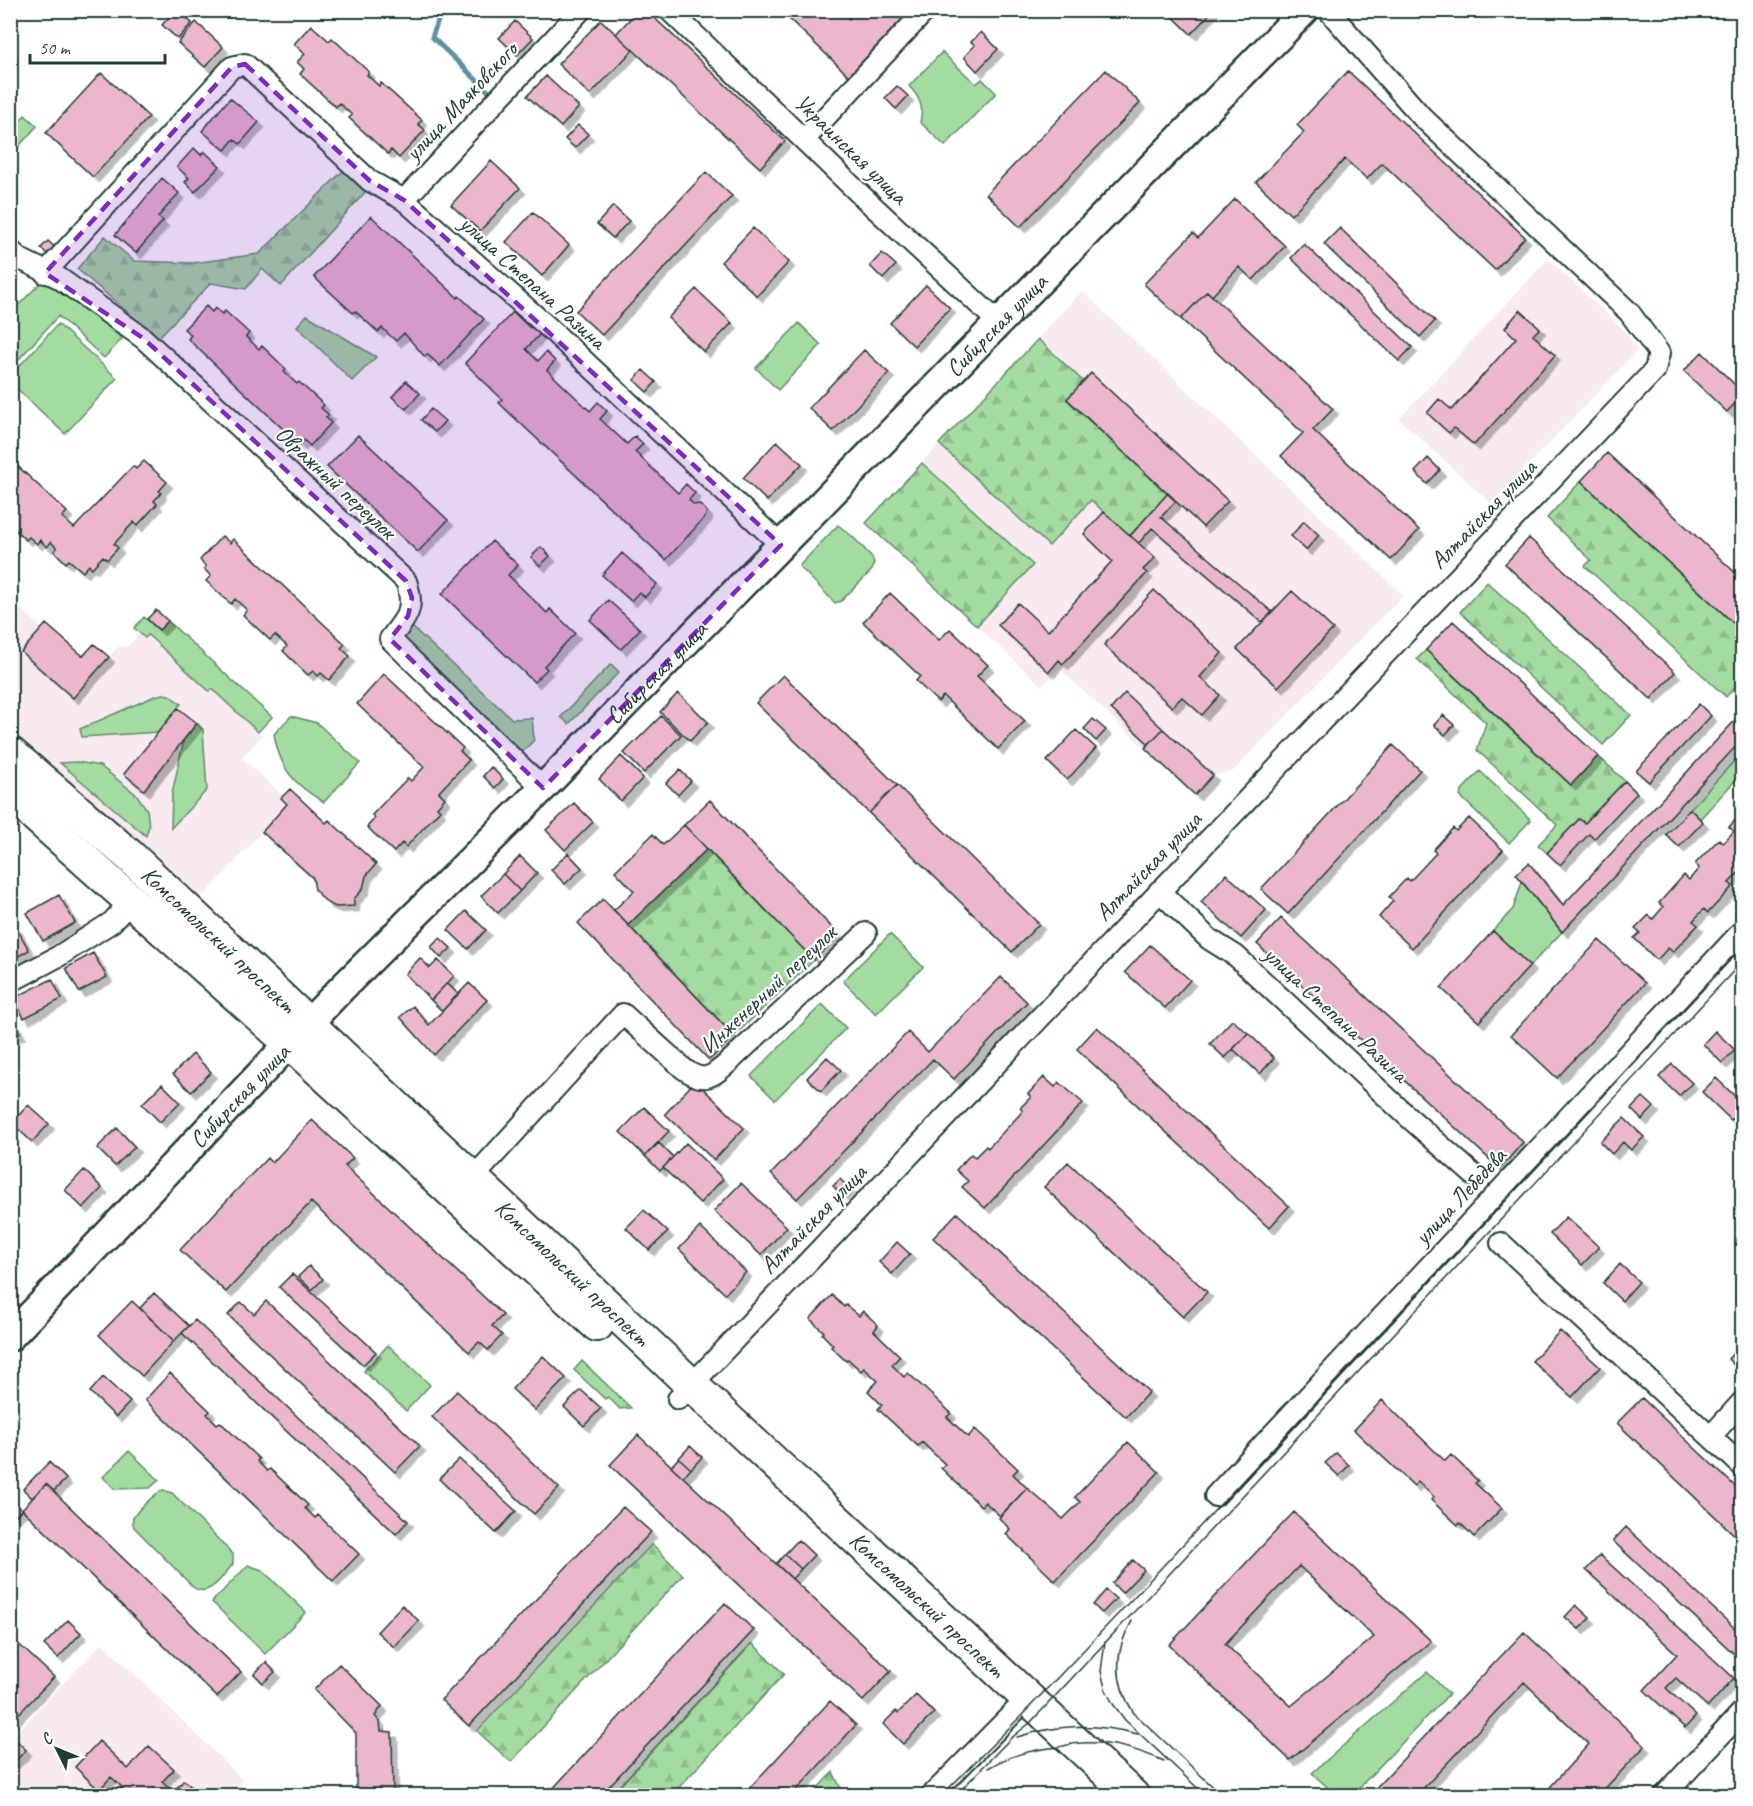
<svg xmlns="http://www.w3.org/2000/svg" width="1753" height="1806" font-family="Caveat,sans-serif">
	<style>
		.built { fill: #f9e9f0 }
		.green { fill: #a3dba0; stroke: #618c6a; stroke-width: 1.5 }
		.forest { fill: url(#forest-firs); stroke: #618c6a; stroke-width: 1.5 }
		.lines { fill: none; stroke-linecap: round; stroke-linejoin: round }
		.stream { stroke: #5d93a0; stroke-width: 5 }
		.building { fill: #ecb6ce; stroke: #1f3d34; stroke-width: 1.5; fill-rule: evenodd; filter: url(#shadow) }
		.street-casing { stroke: #1f3d34; stroke-width: 24 }
		.secondary-casing { stroke: #1f3d34; stroke-width: 32 }
		.primary-casing { stroke: #1f3d34; stroke-width: 36 }
		.street { stroke: #fff; stroke-width: 20 }
		.secondary { stroke: #fff; stroke-width: 27 }
		.primary { stroke: #fff; stroke-width: 32 }
		.tram { stroke: #1f3d34; stroke-width: 1.5 }
		.marked { fill: #7b2cbf; fill-opacity: 0.2; stroke: #7b2cbf; stroke-width: 4.5; stroke-dasharray: 12 8; stroke-linejoin: round }
		.labels { text-anchor: middle; dominant-baseline: central; stroke-width: 4.5; stroke-linejoin: round; paint-order: stroke }
		.street-label { font-size: 24px; fill: #1f3d34; stroke: #fff }
	</style>
	<defs>
		<pattern id="forest-firs" width="22" height="20" patternUnits="userSpaceOnUse" patternTransform="scale(1.5)"><rect width="22" height="20" fill="#a3dba0"/><path d="M5 1l3.5 6h-7zM16 11l3.5 6h-7z" fill="#8cbd8a"/></pattern>
		<filter id="shadow"><feDropShadow dx="5.5" dy="5.5" stdDeviation="0" flood-color="#0004"/></filter>
	</defs>
	<rect width="100%" height="100%" fill="#fff"/>
	<filter id="ink" filterUnits="userSpaceOnUse"><feTurbulence type="fractalNoise" baseFrequency=".0167" numOctaves="2"/><feDisplacementMap in="SourceGraphic" scale="12" xChannelSelector="R" yChannelSelector="G"/><feConvolveMatrix kernelMatrix="1 2 1 2 8 2 1 2 1" color-interpolation-filters="sRGB"/></filter>
	<g filter="url(#ink)">
		<!-- built -->
		<path class="built" d="M1548 259 1627 333 1637 351 1491 503 1399 419Z
			M1082 291 1403 595 1232 772 1213 775 1195 795 1059 668 1042 686 866 523Z
			M11 600 42 628 46 624 83 656 94 644 109 657 119 646H128L140 633 145 638 148 635 209 691 211 689 262 736 242 758 283 796 287 804 197 903 11 735Z
			M102 1643 241 1778 243 1795H11L10 1739Z"/>
		<!-- green -->
		<path class="green" d="M942 52 976 84 982 79 996 93 945 146 920 122C924 107 920 98 909 86Z
			M25 115 37 126 11 155V130Z
			M43 280 58 282 122 339 104 358 58 316 11 368 10 314Z
			M307 315 376 357 352 381 297 326Z
			M799 323 821 345 778 390 756 368Z
			M58 324 117 378 65 434 11 383V375Z
			M838 525 853 537 871 556 874 562 872 570 841 601 835 603 799 566Z
			M144 617 159 630 168 621 272 717 258 732 212 689 209 691 148 635 145 638 134 628Z
			M411 626 512 719 532 718 534 740 519 756 396 643Z
			M611 664 619 672 569 724 561 717Z
			M163 694 169 695 181 704 158 732 82 737 80 729 155 696Z
			M291 716 317 723 360 763 324 802C294 785 280 769 274 734Z
			M197 723 203 730 207 790 171 828 172 794 184 739Z
			M1736 759 1742 765V773L1700 819 1690 809Z
			M77 762 100 766 137 795 147 810 149 826 146 836 60 763Z
			M1480 771 1531 820 1509 843 1460 796 1463 789Z
			M1522 882 1562 932 1530 966 1493 931 1513 909Z
			M890 934 923 967 876 1014 843 981Z
			M822 1004 846 1028 775 1100 751 1076Z
			M388 1345 430 1385 406 1411 364 1371Z
			M582 1361 631 1408 620 1409 608 1397 605 1399 574 1370Z
			M129 1451 159 1480 150 1488 115 1489 103 1477Z
			M163 1490 172 1493 233 1554V1564C224 1575 209 1598 194 1588L134 1527C133 1524 132 1522 133 1518 137 1510 156 1493 163 1490Z
			M248 1565 262 1570 306 1612 265 1654 212 1602Z
			M1427 1672 1449 1694 1352 1795H1336L1312 1773Z"/>
		<!-- forest -->
		<path class="forest" d="M344 170 367 190 281 286 262 269 246 289 211 283 158 338 77 269 105 236 134 261 193 263 259 254Z
			M1038 339 1084 382 1067 400 1168 493 1130 536 1091 500 1049 546 939 444Z
			M922 463 1033 565 977 626 866 523Z
			M1581 481 1742 631V679L1726 697 1585 566 1591 560 1547 518Z
			M1487 582 1631 715 1603 745 1460 612Z
			M1426 650 1571 785 1598 756 1625 781 1585 823 1579 819 1547 853 1538 845 1557 825 1477 750 1486 723 1417 659Z
			M707 849 814 960 734 1036 628 925Z
			M652 1544 683 1575 511 1762 477 1731Z
			M752 1643 784 1674 672 1795H611Z
			M833 1772 844 1795H811Z"/>
		<g class="lines">
			<!-- stream -->
			<path class="stream" d="M442 10 432 37 489 92"/>
		</g>
		<!-- building -->
		<path class="building" d="M175 10H178L192 23 178 39 162 25Z
			M638 10H646L785 141 760 168 616 34Z
			M780 10H839L849 19 857 10H911L849 76Z
			M1166 10H1213L1191 34Z
			M601 20 633 50 590 95 558 64Z
			M515 21 533 38 517 55 499 38Z
			M196 22 223 47 205 67 178 43Z
			M311 25 329 41 332 38 369 72 367 75 379 86 381 83 422 120 418 124 425 130 399 158 391 150 388 154 349 118 352 115 339 103 336 107 300 74 304 69 297 62 305 54 294 44Z
			M981 32 998 49 977 71 964 57 975 45 971 42Z
			M1106 70 1140 103 1020 227 986 194Z
			M1348 71 1525 237 1495 270 1382 163 1367 179 1345 159 1291 215 1256 182 1304 132 1297 125Z
			M101 73 149 117 93 177 46 133Z
			M546 76 579 107 561 127 527 96Z
			M897 86 908 96 896 109 885 98Z
			M230 98 259 122 240 144 234 139 225 150 202 131Z
			M578 125 588 134 575 148 565 139Z
			M194 148 201 155 204 151 220 166 195 192 185 182 189 178 177 167Z
			M491 161 520 188 480 231 451 205Z
			M706 172 732 196 602 335 576 311Z
			M162 178 179 193 158 217 163 221 136 253 115 235Z
			M1235 199 1285 246 1253 280 1239 267 1212 296 1207 291 1181 319 1144 284 1193 233 1198 238Z
			M613 206 629 221 613 238 597 224Z
			M533 212 569 245 542 276 506 242Z
			M371 216 458 298 459 296 484 319 440 366 427 354 425 357 404 333 396 341 382 328 378 332 355 311 353 313 314 277Z
			M753 228 789 262 757 296 721 262Z
			M1340 228 1435 321 1420 337 1324 244Z
			M48 241 58 250 51 258 41 248Z
			M1304 244 1412 347 1399 361 1291 258Z
			M882 253 896 265 883 279 870 266Z
			M926 285 950 308 914 346 890 323Z
			M696 289 732 323 704 352 668 318Z
			M1207 291 1333 409 1313 430 1419 530 1391 560 1281 456 1303 433 1181 319Z
			M206 306 212 312 215 308 222 314 225 311 249 333 246 337 259 349 262 346 286 369 284 372 297 384 299 382 324 405 321 408 329 415 326 417 331 423 310 446 304 440 300 445 188 339 191 335 184 329Z
			M1520 310 1540 328 1533 335 1555 355 1474 445 1454 428 1449 433 1427 413 1439 399 1452 410 1516 338 1505 328Z
			M513 312 530 328 534 323 543 331 526 349 538 361 546 352 555 361 547 370 590 411 598 402 607 411 600 419 627 444 635 436 643 444 635 452 678 493 686 484 695 493 689 500 694 505 698 504 703 507 707 512 706 516 666 560 499 403 502 399 465 363Z
			M864 350 889 373 833 431 809 408Z
			M1702 352 1742 392V396L1727 412 1684 371Z
			M643 370 656 382 647 392 634 380Z
			M1091 373 1228 501 1203 527 1067 399Z
			M406 381 420 393 406 409 392 397Z
			M431 409 445 421 435 432 421 420Z
			M358 435 448 520 418 552 327 467Z
			M777 441 802 464 767 501 743 478Z
			M1607 453 1742 579V631L1581 481Z
			M1428 458 1440 470 1427 484 1415 472Z
			M10 459 67 512 62 517 74 528 133 466 136 469 144 461 167 482 159 491 161 493 154 501 157 504 137 526 134 522 114 544 118 548 107 560 103 556 92 568 89 565 83 572 69 560 66 563 54 551 57 548 51 542 47 547 40 540 37 544 29 537 26 540 10 525Z
			M1168 493 1176 501 1161 517 1272 612 1262 622 1152 528 1139 543 1130 536Z
			M1104 512 1155 558 1143 570 1147 573 1063 664 1059 660 1049 672 998 625 1018 603 1048 631 1112 561 1084 534Z
			M1304 521 1319 535 1306 550 1291 536Z
			M222 536 230 543 233 539 345 644 341 648 350 656 329 680 321 673 318 676 313 671 308 675 283 651 287 646 275 635 270 640 243 615 247 610 235 599 231 604 206 581 211 576 204 569 206 567 200 560Z
			M1529 538 1675 672 1651 699 1505 564Z
			M492 541 518 565 508 575 547 613 550 609 575 633 544 666 547 669 534 682 442 594Z
			M541 547 550 556 540 566 531 557Z
			M622 553 657 584 645 597 639 592 631 601 602 575Z
			M1154 590 1222 653 1200 677 1220 695 1202 715 1182 697 1172 707 1104 645Z
			M1292 591 1333 629 1278 687 1237 649Z
			M890 593 939 640 950 629 988 665 977 676 1025 721 998 749 943 696 938 702 916 681 920 676 863 622Z
			M608 600 640 629 621 649 590 620Z
			M156 610 168 621 159 630 147 619Z
			M1453 621 1598 756 1571 785 1426 650Z
			M46 624 83 656 94 644 109 657 73 698 21 652Z
			M384 674 463 748 460 751 469 760 439 792 445 798 437 807 440 810 406 847 402 843 394 852 367 827 375 818 372 815 387 799 408 778 411 781 424 767 357 704Z
			M783 675 897 785 869 813 756 703Z
			M678 693 708 722 690 741 660 712Z
			M1125 693 1163 729 1149 744 1111 709Z
			M1699 704 1711 716 1649 782 1636 771Z
			M178 708 197 723 144 790 124 774Z
			M1742 713V740L1562 932 1516 874 1529 863 1563 905Z
			M1443 715 1454 725 1445 735 1434 725Z
			M661 716 681 735 644 773 624 753Z
			M1093 719 1106 730 1096 741 1084 729Z
			M1163 729 1213 775 1195 795 1145 748Z
			M1076 730 1096 748 1067 780 1047 761Z
			M1393 745 1420 770 1288 914 1261 889Z
			M621 756 643 778 621 801 599 779Z
			M491 767 503 779 495 788 483 776Z
			M680 770 691 781 678 795 666 783Z
			M1625 781 1637 793 1594 839 1589 834 1560 865 1547 853 1579 819 1585 823Z
			M897 785 1039 924 1012 952 869 813Z
			M290 789 326 823 329 820 376 864 366 876 363 889 354 899V906L336 907 327 903 315 890 313 878 262 832 287 804 281 798Z
			M710 800 839 935 814 960 684 825Z
			M574 803 593 822 565 850 546 830Z
			M1690 809 1703 822 1679 847 1666 835Z
			M1742 813V873L1740 871 1729 883 1733 886 1708 913 1704 909 1693 921 1698 925 1673 952 1668 948 1657 960 1634 938 1640 933 1635 929 1649 915 1653 919 1663 907 1659 903 1684 875 1689 880 1699 868 1695 864 1719 839 1723 843 1734 831 1729 827Z
			M1469 818 1503 850 1412 948 1379 917 1393 901 1389 897 1407 878 1410 881 1436 853 1433 850 1453 828 1456 831Z
			M684 825 707 849 628 925 614 910 634 891 615 871 653 834 663 845Z
			M568 853 582 868 565 884 551 870Z
			M520 856 537 873 520 891 503 874Z
			M503 874 520 891 498 913 481 896Z
			M1226 874 1266 910 1241 938 1201 902Z
			M59 895 75 923 43 941 27 913Z
			M603 899 734 1036 709 1060 578 923Z
			M466 911 486 930 468 949 448 930Z
			M1281 918 1523 1142 1500 1169 1257 944Z
			M16 927 29 950 10 961V930Z
			M1493 931 1530 966 1479 1022 1441 988Z
			M440 938 451 948 441 958 431 947Z
			M1599 940 1645 983 1557 1078 1511 1035Z
			M1150 945 1190 980 1165 1008 1125 972Z
			M93 953 107 977 79 992 66 968Z
			M420 958 430 968 438 960 454 976 431 1000 405 974Z
			M1001 977 1027 1002 954 1079 933 1059 797 1199 771 1174 908 1032 928 1052Z
			M52 979 62 999 24 1018 14 998Z
			M447 983 458 994 442 1011 431 1000Z
			M469 983 487 1000 434 1055 400 1017 413 1006 429 1025Z
			M10 1015 20 1033 10 1038Z
			M1232 1020 1248 1033 1225 1058 1210 1044Z
			M1097 1027 1289 1206 1269 1228 1077 1049Z
			M1715 1031 1735 1050 1722 1063 1703 1044Z
			M1248 1033 1274 1058 1260 1074 1233 1049Z
			M193 1054 211 1072 191 1092 173 1074Z
			M827 1057 841 1070 821 1091 807 1078Z
			M1672 1064 1692 1083 1679 1096 1659 1077Z
			M1044 1077 1055 1087 1059 1082 1083 1103 985 1208 962 1187 968 1181 956 1170 971 1154 975 1157 986 1146 988 1148 1023 1111 1020 1108 1031 1097 1028 1094Z
			M1716 1078 1742 1103V1108L1731 1120 1702 1092Z
			M695 1081 744 1128 714 1160 665 1114Z
			M162 1084 180 1102 160 1122 142 1104Z
			M1643 1097 1654 1107 1642 1120 1631 1109Z
			M28 1105 49 1124 32 1142 12 1123Z
			M644 1107 669 1131 645 1156 620 1132Z
			M1624 1118 1644 1137 1631 1150 1623 1142 1612 1154 1600 1142Z
			M312 1120 353 1158 345 1166 503 1315 492 1326 502 1335 488 1350 479 1342 469 1352 311 1202 226 1292 180 1250 267 1158 272 1163Z
			M117 1128 135 1147 115 1166 97 1148Z
			M659 1143 673 1157 660 1171 645 1156Z
			M686 1143 723 1179 700 1203 663 1168Z
			M1068 1162 1207 1292 1183 1317 1044 1187Z
			M84 1170 102 1188 83 1208 65 1190Z
			M840 1179 849 1188 842 1195 833 1186Z
			M741 1183 787 1227 761 1255 714 1211Z
			M644 1210 668 1232 649 1250 626 1228Z
			M957 1213 1149 1392 1126 1417 933 1238Z
			M1566 1217 1599 1247 1582 1265 1550 1234Z
			M700 1227 746 1272 725 1294 679 1249Z
			M897 1242 910 1254 892 1274 879 1262Z
			M1620 1264 1639 1282 1622 1301 1603 1283Z
			M309 1266 323 1279 312 1290 298 1277Z
			M292 1274 376 1352 363 1365 279 1287Z
			M154 1293 189 1326 174 1341 140 1308Z
			M832 1295 844 1307 846 1305 859 1316 863 1311 878 1325 874 1331 900 1356 892 1365 904 1377 908 1373 951 1413 947 1417 968 1437 975 1429 1018 1469 1013 1474 1027 1488 1000 1516 985 1502 981 1506 941 1468 945 1464 933 1453 922 1442 918 1446 878 1409 882 1405 868 1391 878 1381 864 1368 861 1371 848 1359 846 1361 831 1347 833 1345 822 1334 824 1332 810 1319Z
			M132 1301 174 1341 142 1376 99 1335Z
			M266 1301 420 1446 395 1472 228 1315 241 1302 254 1314Z
			M195 1320 408 1521 396 1534 182 1333Z
			M1560 1331 1600 1367 1572 1397 1532 1361Z
			M1742 1344V1373L1728 1359Z
			M543 1356 566 1378 535 1410 512 1389Z
			M170 1373 210 1411 207 1414 217 1424 220 1422 259 1459 257 1461 267 1471 270 1469 308 1505 305 1508 315 1518 318 1515 359 1554 333 1581 145 1400Z
			M103 1377 130 1402 116 1417 90 1392Z
			M581 1390 601 1408 584 1426 564 1407Z
			M457 1391 559 1488 534 1514 432 1417Z
			M1642 1398 1742 1493V1542L1617 1423Z
			M1382 1400 1445 1461 1451 1455 1478 1481 1475 1483 1502 1508 1474 1537 1460 1523 1458 1525 1431 1500 1434 1497 1418 1482 1414 1486 1354 1430Z
			M638 1435 891 1671 863 1701 610 1465Z
			M1128 1442 1159 1472 1055 1581 1006 1534 1010 1529 999 1518 1027 1488 1063 1519 1080 1502 1075 1497Z
			M690 1446 702 1457 691 1469 679 1458Z
			M1336 1453 1349 1465 1339 1476 1325 1463Z
			M679 1458 691 1469 683 1477 671 1466Z
			M459 1459 516 1511 496 1533 439 1479Z
			M49 1462 66 1479 54 1491 46 1484 32 1498 23 1489Z
			M46 1484 241 1672 217 1697 22 1509 10 1521V1498L22 1509Z
			M623 1507 651 1532 469 1726 441 1700Z
			M1294 1512 1431 1641 1290 1760 1169 1645ZM1299 1566 1374 1637 1291 1706 1225 1644Z
			M1626 1527 1742 1635V1661L1613 1541Z
			M798 1540 814 1555 801 1569 785 1554Z
			M785 1554 801 1569 792 1579 776 1564Z
			M1600 1555 1734 1678 1708 1707 1676 1678 1666 1688 1696 1716 1685 1728 1644 1690 1677 1654 1586 1570Z
			M1133 1560 1144 1570 1122 1593 1112 1583Z
			M1106 1590 1116 1599 1102 1613 1093 1605Z
			M725 1603 754 1630 600 1796H546Z
			M402 1605 419 1621 394 1647 377 1632Z
			M1576 1605 1590 1618 1579 1629 1565 1617Z
			M68 1620 81 1633 58 1658 44 1645Z
			M1524 1632 1645 1746 1598 1796H1542L1589 1744 1524 1682 1416 1796H1368Z
			M10 1636 54 1677 10 1723Z
			M266 1662 275 1672 263 1683 254 1674Z
			M339 1664 382 1706 375 1716 380 1722 381 1731 392 1732 393 1794 356 1796V1733L314 1690Z
			M916 1695 934 1713 903 1744 883 1724 896 1711 898 1713Z
			M830 1701 856 1725 791 1796H742Z
			M15 1739 26 1750 10 1766V1744Z
			M99 1741 128 1769 149 1746 174 1769 162 1782 173 1792 184 1780 201 1796H115L122 1787 111 1777 99 1790 75 1767Z"/>
		<g class="lines">
			<!-- street casing -->
			<g class="street-casing">
				<path id="street" d="M669 10 862 196 999 323
					M804 140 926 10
					M404 200 581 10
					M10 250 20 259 59 278 143 338 406 581C416 610 406 617 390 639L543 788
					M45 273 232 67 245 64 370 181 404 200 548 327 781 545
					M1159 891 1209 939 1236 956 1405 1114 1476 1177
					M10 982 59 956 112 922 131 901
					M473 1178 623 1014 684 1069C704 1084 712 1077 729 1062L866 933
					M1501 1243 1742 1466
					M678 1399 1655 370 1659 353 1629 312 1422 117 1328 10
					M1711 1436 1742 1402
					M1215 1496 1742 931
					M931 1796 1016 1710
					M1664 1796 1742 1712"/>
			</g>
			<!-- secondary casing -->
			<g class="secondary-casing">
				<g id="secondary">
					<path id="s1" d="M10 1337 341 989 543 788 1305 10"/>
				</g>
			</g>
			<!-- primary casing -->
			<g class="primary-casing">
				<g id="primary">
					<path id="s2" d="M10 753 131 857 733 1424 1133 1796"/>
					<path d="M10 793 291 1044 597 1325"/>
				</g>
			</g>
			<!-- street -->
			<use href="#street" class="street"/>
			<!-- secondary -->
			<use href="#secondary" class="secondary"/>
			<!-- primary -->
			<use href="#primary" class="primary"/>
			<!-- tram -->
			<path class="tram" d="M1132 1621C1113 1653 1114 1683 1134 1713L1223 1796
				M1105 1642 1101 1671 1105 1688 1113 1704 1125 1720 1206 1796
				M1017 1737C1060 1724 1095 1723 1138 1734
				M988 1768C1012 1754 1032 1750 1059 1747 1067 1745 1074 1743 1082 1743 1110 1741 1139 1750 1164 1761
				M941 1796 1022 1715 1119 1613 1742 946
				M955 1796 1010 1739 1030 1723 1742 962"/>
		</g>
	</g>
	<!-- marked area -->
	<path class="marked" d="M245 64 370 181 404 200 781 545 543 788 390 639 408 616 412 598 406 581 143 338 45 273 232 67Z"/>
	<g class="labels">
		<!-- street labels -->
		<g class="street-label">
			<text transform="translate(461 101) rotate(-47)">улица Маяковского</text>
			<text transform="translate(851 149) rotate(44)">Украинская улица</text>
			<text transform="translate(533 282) rotate(42)">улица Степана Разина</text>
			<text stroke="none"><textPath href="#s1" startOffset="1413">Сибирская улица</textPath></text>
			<text transform="translate(336 482) rotate(43)">Овражный переулок</text>
			<text transform="translate(1483 514) rotate(-46)">Алтайская улица</text>
			<text stroke="none"><textPath href="#s1" startOffset="927">Сибирская улица</textPath></text>
			<text transform="translate(1148 866) rotate(-46)">Алтайская улица</text>
			<text stroke="none"><textPath href="#s2" startOffset="280">Комсомольский проспект</textPath></text>
			<text transform="translate(768 989) rotate(-43)">Инженерный переулок</text>
			<text transform="translate(1336 1014) rotate(43)">улица Степана Разина</text>
			<text stroke="none"><textPath href="#s1" startOffset="333">Сибирская улица</textPath></text>
			<text transform="translate(1460 1196) rotate(-47)">улица Лебедева</text>
			<text transform="translate(813 1219) rotate(-46)">Алтайская улица</text>
			<text stroke="none"><textPath href="#s2" startOffset="766">Комсомольский проспект</textPath></text>
			<text stroke="none"><textPath href="#s2" startOffset="1252">Комсомольский проспект</textPath></text>
		</g>
	</g>
	<!-- margin -->
	<rect width="1753" height="1806" fill="none" stroke="#fff" stroke-width="36"/>
	<rect x="18" y="18" width="1717" height="1770" fill="none" stroke="#1f3d34" stroke-width="2" filter="url(#ink)"/>
	<!-- north arrow -->
	<g transform="translate(57 1749) rotate(313)" stroke="#ffffff" stroke-width="4.5" paint-order="stroke">
	<path d="M0-4.5L10 22L0 15L-10 22Z" fill="#1f3d34"/>
	<text y="-9" font-size="16" font-weight="bold" text-anchor="middle" fill="#1f3d34">С</text>
	</g>
	<!-- scale -->
	<path d="M30 54v9h135v-9" fill="none" stroke="#1f3d34" stroke-width="3"/>
	<text x="39" y="54" font-size="18" fill="#1f3d34" stroke="#ffffff" stroke-width="4.5" paint-order="stroke">50 m</text>
</svg>
